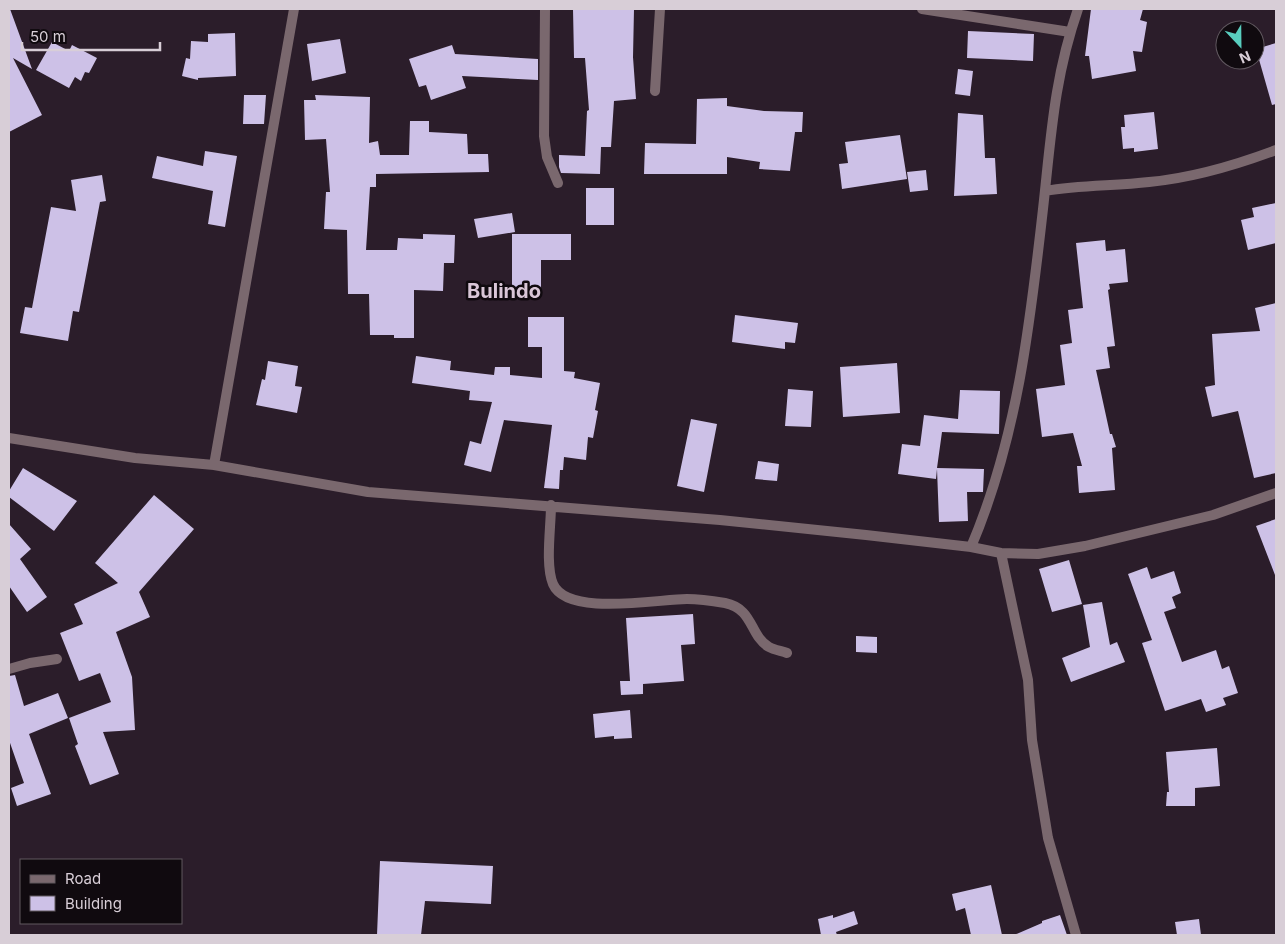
<svg xmlns="http://www.w3.org/2000/svg" width="1285" height="944" font-family="Inter,sans-serif">
	<style>
		.building { fill: #cdc1e7 }
		.lines { fill: none; stroke-linecap: round; stroke-linejoin: round }
		.service { stroke: #7a686e; stroke-width: 10 }
		.minor { stroke: #7a686e; stroke-width: 10 }
		.labels { text-anchor: middle; dominant-baseline: central; stroke-width: 5; stroke-linejoin: round; paint-order: stroke }
		.quarter-label { font-size: 20px; font-weight: bold; fill: #d9c6d7; stroke: #100a0f }
	</style>
	<rect width="100%" height="100%" fill="#2b1d2a"/>
	<!-- building -->
	<path class="building" d="M10 9 32 69 13 58 42 115 9 132Z
		M573 9H634L633 57 636 99 614 101 611 147H601L600 174 561 173 559 167V155L585 156 587 111 589 110 585 58H574Z
		M1091 9H1143L1140 20 1147 22 1142 52 1133 51 1136 71 1092 79 1089 56H1085Z
		M968 31 1034 34 1033 61 967 58Z
		M235 33 236 76 198 78V80L182 76 186 58 190 59 191 41 208 42V34Z
		M340 39 346 73 312 81 307 44Z
		M52 42 69 51 72 45 97 58 89 73 85 72 81 81 75 77 69 88 36 70Z
		M1276 43V104L1272 105 1256 49Z
		M452 45 455 54 538 59V80L462 76 466 88 431 100 426 85 419 87 409 59Z
		M958 69 973 71 970 96 955 94Z
		M244 95H266L264 124H243Z
		M315 95 370 97 369 143 378 141 380 155H409L410 121H429V132L467 134 468 154H488L489 172 376 174V187H370L366 250H397L398 238 423 239V234L455 235 454 263H444L443 291 414 290V338H394V335H370L369 294H348L347 230 324 229 326 192H330L326 139 305 140 304 100H316Z
		M727 98V106L764 111 803 112 802 132H795L790 171 759 169 760 162 727 157V174H644L645 143 696 144 697 99Z
		M1154 112 1158 149 1134 152V148L1123 149 1121 127H1125L1124 115Z
		M958 113 983 115 985 158H995L997 194 954 196Z
		M900 135 907 179 842 189 839 164 848 163 845 142Z
		M205 151 237 156 225 227 208 224 213 191 152 178 157 156 203 166Z
		M926 170 928 190 910 192 907 172Z
		M102 175 106 201 100 202 79 312 73 311 68 341 20 333 25 307 32 308 51 207 76 211 71 180Z
		M586 188H614V225H586Z
		M1276 203V243L1248 250 1241 220 1254 217 1252 208Z
		M512 213 515 232 478 238 474 219Z
		M512 234H571V260H541V293H512Z
		M1105 240 1106 251 1125 249 1128 282 1109 284 1110 289 1108 290 1115 346 1107 347 1110 368 1096 370 1110 434H1112L1116 447 1112 448 1115 490 1079 493 1077 466H1082L1073 433 1042 437 1036 389 1065 385 1060 345 1072 343 1068 310 1083 308 1076 243Z
		M1276 303V473L1254 478 1238 411 1212 417 1205 387 1215 385 1212 334 1260 331 1255 308Z
		M735 315 798 323 795 343 785 342V349L732 342Z
		M528 317H564V371L575 372 574 378 600 383 595 410 598 411 593 438 588 437 586 460 564 457 563 470H560L559 489 544 488 552 425 504 420 491 472 464 465 470 441 481 444 492 402 469 400 470 391 412 383 416 356 451 361 450 370 494 375 495 367H510V375L542 378V347H528Z
		M268 361 298 366 295 386 302 387 297 413 256 405 262 379 265 380Z
		M897 363 900 413 843 417 840 367Z
		M788 389 813 391 811 427 785 426Z
		M960 390 1000 391 999 434 942 432 937 468 984 469 983 492H967L968 521 939 522 937 469 936 479 898 474 902 444 920 446 924 415 958 419Z
		M691 419 717 424 704 492 677 486Z
		M758 461 779 464 777 481 755 479Z
		M23 468 77 501 54 531 9 497V491Z
		M154 495 194 529 139 592 150 617 116 632 132 677 135 730 103 732 119 774 90 785 75 746 78 744 69 718 111 702 100 673 79 681 60 633 83 624 74 604 118 583 95 563Z
		M1276 519V575H1275L1256 526Z
		M9 524 31 549 20 559 47 597 27 612 9 586Z
		M1069 560 1082 604 1052 612 1039 569Z
		M1147 567 1151 579 1174 571 1181 593 1172 597 1176 608 1164 612 1182 662 1216 650 1222 669 1229 666 1238 693 1223 698 1226 705 1206 712 1201 699 1165 711 1142 643 1152 640 1128 574Z
		M1102 602 1110 645 1117 642 1125 662 1071 682 1062 658 1090 647 1083 605Z
		M693 614 695 644 681 645 684 681 643 684V694L621 695 620 681H630L626 618Z
		M856 636 877 637V653L856 652Z
		M15 675 24 706 58 693 68 718 29 734 51 794 17 806 11 788 24 783 9 740V676Z
		M630 710 632 738 614 739V736L595 738 593 714Z
		M1217 748 1220 786 1195 788V806H1166L1167 792H1169L1166 752Z
		M380 861 493 866 491 904 425 901 421 935H377Z
		M991 885 1002 935H971L965 908 956 911 952 894Z
		M854 911 858 924 836 932 837 935H821L818 919 833 915V918Z
		M1060 915 1067 935H1014L1042 923V921Z
		M1199 919 1201 935H1177L1175 922Z"/>
	<g class="lines">
		<!-- service -->
		<path class="service" d="M655 91 660 9"/>
		<!-- minor -->
		<path class="minor" d="M545 9 544 136 547 157 558 183
			M922 9 1070 32
			M1045 191C1080 185 1114 186 1149 182 1192 178 1236 165 1276 150
			M9 438 135 458 214 465 368 492 720 520 866 535 971 547 1001 553 1038 554 1085 546 1213 515 1276 493
			M214 465 294 9
			M551 505C551 527 545 565 553 584 567 617 658 599 687 599 699 599 713 601 725 603 754 609 749 635 769 647 774 650 782 651 787 653
			M971 547C1017 439 1030 325 1043 209 1051 137 1054 78 1078 9
			M1001 553 1028 680 1032 740 1048 838 1076 935
			M9 669 30 663 57 659"/>
	</g>
	<g class="labels">
		<!-- quarter labels -->
		<g class="quarter-label">
			<text x="504" y="291">Bulindo</text>
		</g>
	</g>
	<!-- border -->
	<rect width="1285" height="944" fill="none" stroke="#d8ced7" stroke-width="20"/>
	<!-- legend -->
	<rect x="20" y="859" width="162" height="65" fill="#100a0f" stroke="#60585f"/>
	<rect x="30" y="875" width="25" height="8" fill="#7a686e" stroke="#60585f"/>
	<text x="65" y="884" font-size="15" fill="#d8ced7">Road</text>
	<rect x="30" y="896" width="25" height="15" fill="#cdc1e7" stroke="#60585f"/>
	<text x="65" y="909" font-size="15" fill="#d8ced7">Building</text>
	<!-- north arrow -->
	<g transform="translate(1240 45) rotate(158)"><circle r="24" fill="#100a0f" stroke="#60585f"/>
	<path d="M0-4L9 19L0 12L-9 19Z" fill="#59cebf"/>
	<text y="-8" font-size="14" font-weight="bold" text-anchor="middle" fill="#d8ced7">N</text>
	</g>
	<!-- scale -->
	<path d="M22 42v8h138v-8" fill="none" stroke="#d8ced7" stroke-width="2.5"/>
	<text x="30" y="42" font-size="15" fill="#d8ced7" stroke="#100a0f" stroke-width="4" paint-order="stroke">50 m</text>
</svg>
